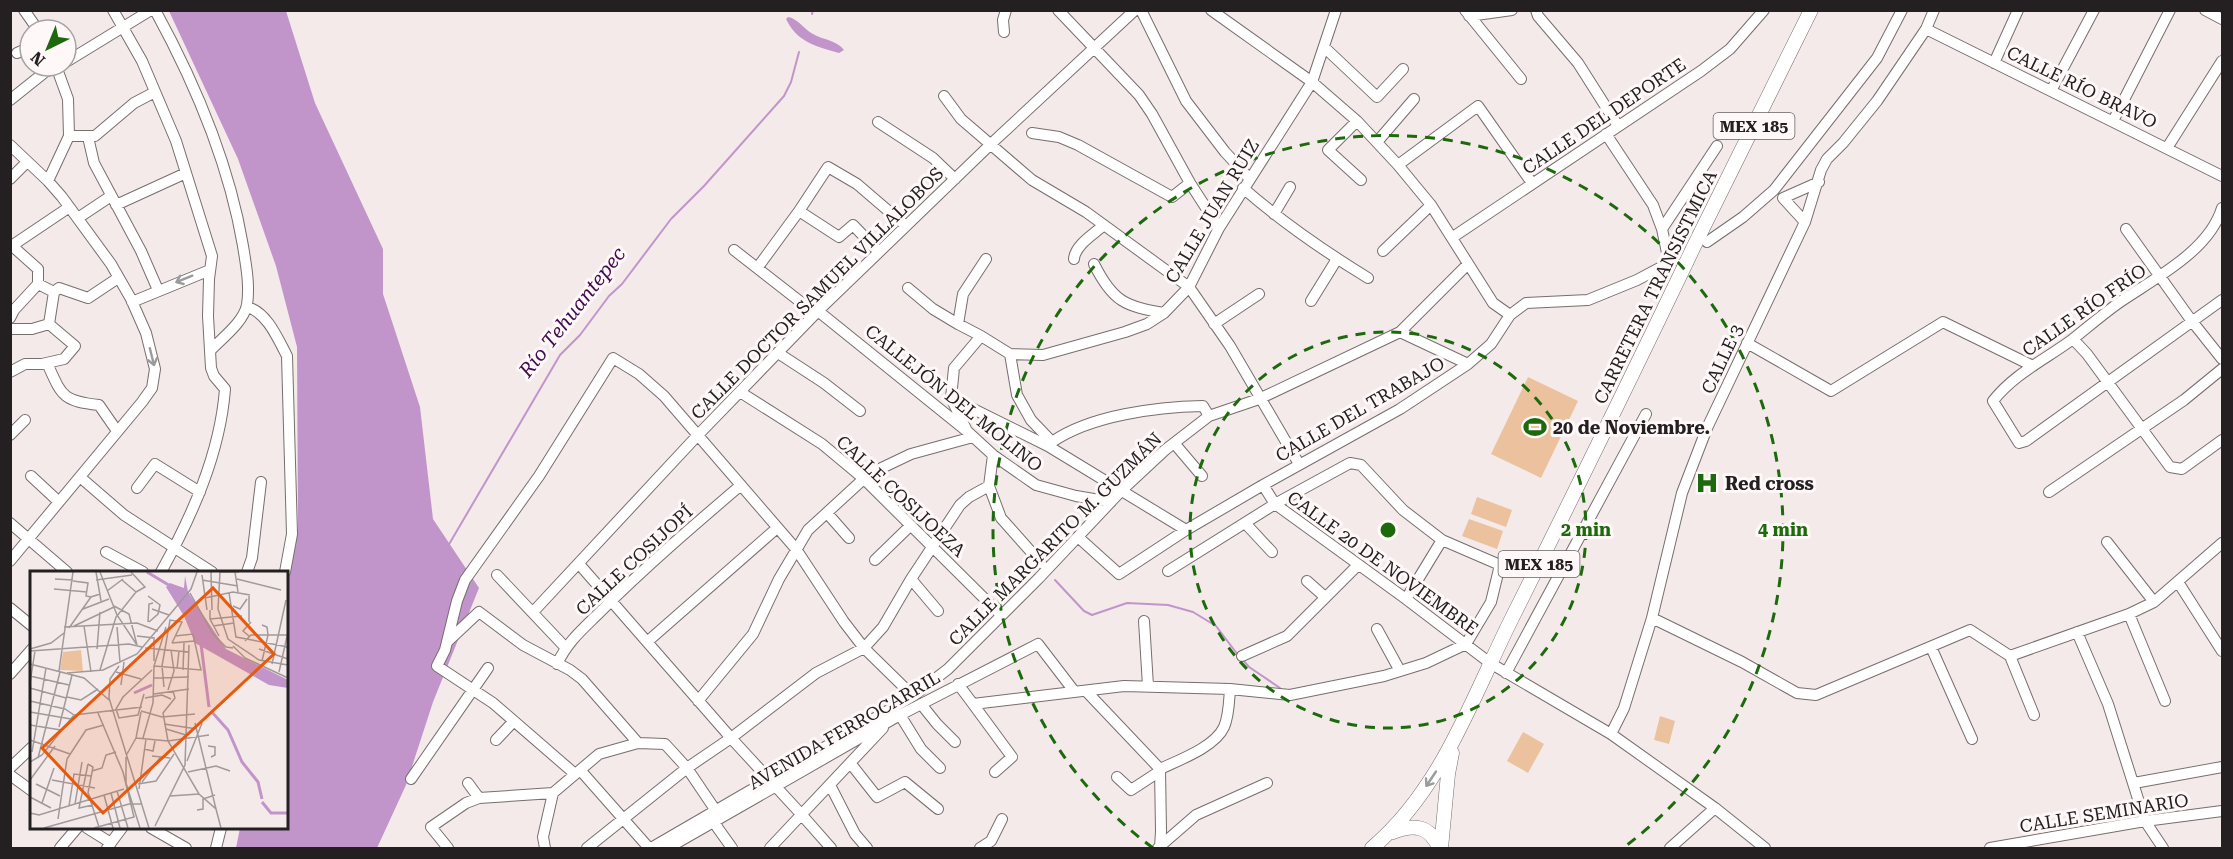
<svg xmlns="http://www.w3.org/2000/svg" width="2233" height="859" font-family="'Roboto Serif',serif">
	<style>
		.pitch { fill: #ebc29d }
		.water { fill: #c295ca }
		.lines { fill: none; stroke-linecap: round; stroke-linejoin: round }
		.stream { stroke: #c295ca; stroke-width: 2 }
		.minor-casing { stroke: #776e6e; stroke-width: 12 }
		.major-casing { stroke: #776e6e; stroke-width: 15 }
		.minor { stroke: #fff; stroke-width: 10 }
		.major { stroke: #fff; stroke-width: 14 }
		.major-bridge-casing { stroke: #776e6e; stroke-width: 15; stroke-linecap: butt }
		.major-bridge { stroke: #fff; stroke-width: 14 }
		.oneway { stroke: #9c9b9b }
		.ring { fill: none; stroke: #1c6a0c; stroke-width: 3; stroke-dasharray: 10 8 }
		.labels { text-anchor: middle; dominant-baseline: central; stroke-width: 6; stroke-linejoin: round; paint-order: stroke }
		.shield { fill: #fef8f9; stroke: #656162; stroke-width: 1.5 }
		.shield-label { font-size: 16px; font-weight: bold; fill: #242021 }
		.street-label { font-size: 18px; fill: #242021; stroke: #fef8f9 }
		.poi-label { font-size: 18px; font-weight: bold; fill: #242021; stroke: #fef8f9; text-anchor: start }
		.water-label { font-size: 20px; font-style: italic; fill: #420a4c; stroke: #fef8f9 }
		.inset-river { fill: none; stroke: #c295ca; stroke-width: 3 }
		.inset-road { fill: none; stroke: #a1999a; stroke-width: 1.5 }
		.view { fill: #e8590c; fill-opacity: 0.15; stroke: #e8590c; stroke-width: 3 }
		.inset-edge { fill: none; stroke: #242021; stroke-width: 3 }
		.centre { fill: #1c6a0c; stroke: #fef8f9; stroke-width: 3 }
		.ring-label { font-size: 18px; text-anchor: middle; font-weight: bold; fill: #1c6a0c; stroke: #fef8f9; stroke-width: 6; stroke-linejoin: round; paint-order: stroke }
	</style>
	<rect width="100%" height="100%" fill="#f4eaea"/>
	<!-- pitch -->
	<path class="pitch" d="M1528 377 1578 401 1541 478 1491 454Z
		M1477 497 1512 510 1506 527 1471 514Z
		M1469 519 1503 531 1497 549 1462 536Z
		M1660 716 1675 721 1669 744 1654 740Z
		M1523 732 1544 744 1528 773 1507 761Z"/>
	<!-- water -->
	<path class="water" d="M169 11H286L315 103 383 249V294L420 407 433 519 479 588 433 702 406 785 377 848H236L240 828H286V572L298 528 297 347 276 266 238 159Z
		M788 17C797 18 804 29 813 34 823 40 837 40 844 50L839 53C815 46 797 42 786 19Z"/>
	<g class="lines">
		<!-- stream -->
		<path class="stream" d="M812 14 813 10
			M448 546 560 355 580 335 609 296 622 284 671 219 704 186 784 96 791 82 799 52
			M1055 580 1084 611 1092 615 1127 603 1168 605 1193 612 1216 626 1238 655
			M1242 659 1249 667 1280 688"/>
		<!-- minor casing -->
		<g class="minor-casing">
			<path id="minor" d="M24 10 38 30
				M113 10 142 61 176 141 212 256 209 279 208 316 211 368 214 376 225 389C220 454 192 516 161 572
				M155 10C195 83 229 163 243 246 246 265 250 285 247 305 243 323 222 338 210 351
				M1058 10 1139 95 1152 114 1190 183 1219 228
				M1141 10 1186 101 1225 152 1249 178
				M1211 10 1312 82 1357 121 1398 165 1431 205 1493 303 1510 315
				M1465 10 1521 79
				M1536 10 1538 16 1578 63 1618 126
				M2205 10 2222 19
				M1469 16 1512 10
				M1926 29 2222 176
				M1004 32 1003 20 1006 10
				M1324 47 1377 97 1403 69
				M17 53 30 47
				M66 62 151 10
				M1994 63 2018 10
				M2051 91 2094 10
				M944 96 961 119 1032 180 1086 212 1189 287 1230 346 1299 464
				M10 100 45 72 60 66
				M1357 121 1328 150 1361 180
				M2113 121 2170 10
				M878 122 933 158 955 179
				M1032 133 1059 137 1078 145 1172 197 1190 183
				M1606 134 1653 205 1662 229 1669 262
				M69 136H95L134 103 155 92
				M88 137 94 163 141 251 158 290
				M1377 142 1414 99
				M10 145 48 181 62 197 111 264 131 299 146 333 155 369 152 388 142 402 10 561
				M2167 148 2222 61
				M1398 165 1478 106 1532 183
				M10 179 27 162
				M48 181 69 136 68 99 56 66
				M1243 188C1282 222 1324 251 1368 278
				M116 205 186 173
				M2222 208C2209 251 2155 278 2120 302 2103 314 2088 327 2073 339 2046 359 2014 374 1993 401L2019 443 2026 441 2222 300
				M799 211 828 167 857 184 906 226
				M1274 214 1290 187
				M78 218 111 196
				M1805 222 1783 198 1819 182
				M1662 229 1717 146
				M2126 229 2191 320 2222 359
				M1453 237 1701 71 1730 49 1764 10
				M1707 242 1743 217 1774 190 1877 58 1902 10
				M10 244 38 269V284L54 292 59 288 88 298 118 278
				M13 245 68 208
				M734 250 816 314
				M1383 251 1431 205
				M1074 259C1075 245 1094 234 1104 225
				M1094 264C1113 302 1125 306 1164 313
				M758 267 799 211 839 237 853 225 879 252
				M908 288 933 309 958 324
				M1311 301 1337 259
				M132 302 210 270
				M247 307C267 312 278 339 287 356L292 534 285 572
				M818 311 968 432 993 455 1036 485 1076 496 1111 502
				M10 318 14 310 38 284
				M49 324 54 292
				M1214 324 1259 294
				M10 329H32L49 324
				M1400 332 1468 364
				M981 336 958 324 963 294 986 259
				M2073 339 2087 354 2170 467 2182 469 2222 440
				M1747 343 1831 391 1943 322 2033 366
				M778 353 824 383 860 411
				M1010 354 1017 395 1031 420 1052 442 1048 446 1186 530
				M47 363C62 396 62 401 99 405L117 431
				M10 372 25 364H42L64 359 75 346 49 324
				M740 392 822 444 864 479 1001 615
				M951 398 954 368 981 336 1010 354 1043 355 1125 332 1147 324 1164 313 1189 287 1219 228 1312 82 1336 10
				M966 429 951 398 1048 446
				M10 435 25 420
				M1052 442C1091 415 1157 407 1203 406L1209 416
				M1174 443 1202 476
				M993 455 989 486 1001 518 1041 563
				M31 476 59 502
				M80 477 124 515 212 572
				M1263 485 1275 504 1406 599 1490 663 1611 734 1715 808 1765 848
				M137 488 155 464 200 492
				M2049 492 2184 400 2222 369
				M827 513 849 538
				M10 523 67 572
				M1245 523 1272 552
				M1078 537 1119 574 1186 530 1263 485 1400 409 1468 364 1491 344 1510 315 1526 303 1588 300 1637 280 1682 256
				M2107 542 2154 602
				M106 552 143 572
				M875 560 910 526
				M579 564 731 738 801 814 831 848
				M247 572 252 558 261 482
				M497 575 565 647
				M911 579 938 611
				M1307 581 1325 597
				M2178 582 2222 651
				M1406 599 1442 540
				M10 608 32 626
				M534 611 697 436 818 311 992 143 1135 10
				M2129 614 2165 701
				M1652 618 1742 662 1797 693 1816 695 1970 630 2010 656 2129 614 2154 602 2222 543
				M1144 621 1148 686
				M1377 629 1400 671
				M2077 632 2108 704 2145 821 2163 848
				M447 642 479 612 523 645 570 670 582 679 638 743
				M647 642 777 528
				M1931 647 1972 739
				M1242 656 1287 636 1358 565
				M2010 656 2034 715
				M557 664C568 641 582 630 600 612 645 567 693 526 741 485
				M1506 673 1646 414
				M10 674 32 649
				M958 684 973 704 1124 686 1230 689 1290 695 1384 676 1426 663 1466 644 1491 602 1500 565 1442 540 1403 510 1361 465 1350 463 1275 504 1168 571
				M1086 691 1160 769 1161 831 1160 848
				M698 701 753 634 779 579 808 530 869 474 911 454 973 437
				M921 704 937 724 955 742
				M973 704 1012 757 995 772
				M900 715 921 749 940 768
				M1611 734 1624 708 1652 618 1682 493 1707 428 1805 222 1821 170 1827 159 1843 143 1877 101 1926 29 1934 10
				M496 740 514 721
				M851 764 877 797 905 782 938 809
				M10 768 32 747
				M581 771 649 848
				M575 774 493 703 437 666 445 650 457 601 465 580 539 476 613 358 639 374 664 396 796 549 844 622 864 648 913 696
				M10 775 32 791
				M1117 777 1131 790 1157 773 1160 769C1179 760 1215 747 1224 727 1229 716 1229 701 1230 689
				M411 779 488 668
				M468 783 479 798
				M2134 783 2222 767
				M830 785 855 834 867 848
				M87 828 111 843
				M151 828 186 848
				M60 848 77 828
				M107 848 122 828
				M216 848 221 828
				M448 848 431 827 466 803 479 798 553 793 599 754 638 743 665 744 687 768 714 808 717 827 732 848
				M545 848 543 837 553 793
				M587 848 687 768 731 738 816 673 864 648 883 627 911 579 960 505 969 497 989 486
				M651 848 913 696 948 669 1039 578 1122 490 1165 450 1209 416 1259 399 1400 332 1467 265
				M668 848 900 715 1038 644 1074 691
				M770 848 883 728
				M980 848 991 841 1002 819
				M1158 848 1196 815 1267 783
				M1670 848 1715 808
				M1990 848 2145 821 2222 811"/>
		</g>
		<!-- major casing -->
		<g class="major-casing">
			<path id="major" d="M1696 242 1811 10
				M1393 832C1413 824 1430 825 1439 848
				M1372 848C1442 789 1472 698 1512 618 1571 500 1629 382 1686 263
				M1441 848 1448 774 1452 753"/>
		</g>
		<!-- minor -->
		<use href="#minor" class="minor"/>
		<!-- major -->
		<use href="#major" class="major"/>
		<!-- major-bridge casing -->
		<g class="major-bridge-casing">
			<path id="major-bridge" d="M1686 263 1696 242"/>
		</g>
		<!-- major-bridge -->
		<use href="#major-bridge" class="major-bridge"/>
	</g>
	<!-- one-way arrows -->
	<defs><path id="oneway-shaft" d="M-6 0H5M1.5-3L5.5 0L1.5 3" fill="none" stroke-width="1.6" stroke-linecap="round" stroke-linejoin="round" transform="scale(1.5)"/></defs>
	<g class="oneway">
		<use href="#oneway-shaft" transform="translate(184 279) rotate(158)"/>
		<use href="#oneway-shaft" transform="translate(152 357) rotate(76)"/>
		<use href="#oneway-shaft" transform="translate(1431 779) rotate(124)"/>
	</g>
	<!-- distance rings -->
	<g class="ring">
		<circle cx="1388" cy="530" r="198"/>
		<path d="M1153 848A395 395 0 1 1 1623 848"/>
	</g>
	<!-- icons -->
	<defs>
		<g id="stadium-bare" transform="scale(1.8)"><path d="M0-5a6.5 5 0 1 0 0 10a6.5 5 0 1 0 0-10ZM-3.5-1.8h7v3.6h-7Z" fill="#1c6a0c" stroke="#fef8f9" stroke-width="2.5" paint-order="stroke"/></g>
		<g id="hospital-bare" transform="scale(1.8)"><path d="M-5-5h3v3.5h4V-5h3V5h-3V1.5h-4V5h-3Z" fill="#1c6a0c" stroke="#fef8f9" stroke-width="2.5" paint-order="stroke"/></g>
	</defs>
	<g fill-rule="evenodd">
		<use href="#stadium-bare" x="1535" y="427"/>
		<use href="#hospital-bare" x="1707" y="483"/>
	</g>
	<g class="labels">
		<!-- shield labels -->
		<g class="shield">
			<rect x="1713.5" y="113" width="81" height="26" rx="4.5"/>
			<rect x="1498.5" y="551" width="81" height="26" rx="4.5"/>
		</g>
		<g class="shield-label">
			<text x="1754" y="126">MEX 185</text>
			<text x="1539" y="564">MEX 185</text>
		</g>
		<!-- street labels -->
		<g class="street-label">
			<text transform="translate(2082 87) rotate(26)">CALLE RÍO BRAVO</text>
			<text transform="translate(1604 116) rotate(-34)">CALLE DEL DEPORTE</text>
			<text transform="translate(1212 211) rotate(-59)">CALLE JUAN RUIZ</text>
			<text transform="translate(1655 287) rotate(-64)">CARRETERA TRANSISTMICA</text>
			<text transform="translate(817 293) rotate(-45)">CALLE DOCTOR SAMUEL VILLALOBOS</text>
			<text transform="translate(2084 310) rotate(-35)">CALLE RÍO FRÍO</text>
			<text transform="translate(1722 359) rotate(-65)">CALLE 3</text>
			<text transform="translate(954 398) rotate(39)">CALLEJÓN DEL MOLINO</text>
			<text transform="translate(1360 409) rotate(-30)">CALLE DEL TRABAJO</text>
			<text transform="translate(901 496) rotate(43)">CALLE COSIJOEZA</text>
			<text transform="translate(1055 539) rotate(-45)">CALLE MARGARITO M. GUZMÁN</text>
			<text transform="translate(634 560) rotate(-43)">CALLE COSIJOPÍ</text>
			<text transform="translate(1383 563) rotate(36)">CALLE 20 DE NOVIEMBRE</text>
			<text transform="translate(844 730) rotate(-30)">AVENIDA FERROCARRIL</text>
			<text transform="translate(2104 813) rotate(-9)">CALLE SEMINARIO</text>
		</g>
		<!-- poi labels -->
		<g class="poi-label">
			<text x="1553" y="427">20 de Noviembre.</text>
			<text x="1725" y="483">Red cross</text>
		</g>
		<!-- water labels -->
		<g class="water-label">
			<text transform="translate(572 312) rotate(-52)">Río Tehuantepec</text>
		</g>
	</g>
	<!-- overview -->
	<g transform="translate(30 571)">
		<rect width="258" height="258" fill="#f4eaea"/>
		<path d="M51 79 53 100 30 99 33 81Z" fill="#ebc29d"/>
		<path d="M155 5 158 21 196 78 258 109V117L239 114 165 72 154 45 136 16 140 12 154 17Z" fill="#c295ca"/>
		<path class="inset-river" d="M117 1 142 16M171 73 179 136M104 122 122 114M181 140 198 159 212 191 228 211 232 228M232 231 241 242H258"/>
		<path class="inset-road" d="M66 1 71 30M70 1 87 44 107 74M101 1 115 16 106 21M181 1 182 39M190 1 188 38 198 68 229 89 258 94M190 1H209M205 1 208 21M172 4 177 39M25 8 43 9M207 8 251 19M66 9 102 4M92 9 106 21M172 9 208 15M43 10 58 12 56 25 61 26M24 18 57 21M77 20 93 8M160 22 183 63 196 76 203 77M199 22 206 66 258 76M118 25 130 34 128 43 119 51M219 25V51M175 27 203 21 220 24M84 35 99 43 107 74M203 35 210 38 217 28M53 38 79 28M122 38 139 44M180 39V48L189 65M180 48 212 45M118 51 119 33 123 32M232 54 237 56 238 64 232 90M44 55 84 36M54 55 61 101M183 55 204 52M34 56 107 52 128 60M87 56 90 91M39 57 61 26 70 23M107 65 124 67V90M219 65 213 60 221 51M215 70 221 64H258M142 72 164 70V67M203 75 215 87 258 107M115 77 159 81M0 78 21 72 34 62M67 78 70 41M229 78 258 88M0 80 99 73 112 76M0 93 54 107 79 129M242 93 256 29M89 95 80 108 79 127 119 257M124 95 171 99 163 63 145 65M147 98 149 80M70 99 86 46 106 21M153 99 154 72M29 100 43 1M86 101 111 108M249 101 258 61M37 102 73 99 107 83 161 18 167 1M0 105 39 114M124 107 159 106M0 112 5 80M91 114 94 91M134 116 132 95 140 49 152 51 142 72M0 117 36 127M138 119 144 100 141 79M143 120 145 127 133 142 138 170 169 223 186 238 191 257M114 123 108 144 89 147 86 138 93 126 122 99M124 123 159 118M37 126 51 129 68 118M115 127 132 124 141 128M0 130 35 138 44 144M111 140 132 146 165 143M0 141 41 148M44 144 112 136M165 152 186 238M134 153 167 158M0 154 31 159M29 156 42 104M136 158 156 164M106 167 138 170 179 164M106 167 111 141M113 167 123 132 124 95 136 56M0 169 40 183M178 175 185 176V184L181 186M114 178 123 180 125 170M2 181 16 97M97 183 106 167M122 185 140 187M96 186V212L110 257M8 187 30 101M157 190 172 152M0 191 12 184 44 144M58 193 49 237 63 234M58 193 63 196 58 222 61 228M62 200 72 197 76 184 86 181M158 201 186 195 200 200M0 209 25 175M22 209 65 217M112 211 130 187M6 213 30 225M108 213 126 210 144 183M109 218 116 168M87 220 98 257M81 222 90 257M74 224 83 257M140 225 169 223M0 226 21 237M60 228 69 256M12 232 24 197M45 233 52 191M39 235 44 203 61 205M167 239 173 238V228L185 224M0 242 9 244 94 218M28 248 37 188 56 159 74 154M125 255 155 194 159 74M14 257 99 233H112M64 257 104 246 93 201 68 142"/>
		<path class="view" d="M183 17 244 83 73 242 12 177Z"/>
		<rect width="258" height="258" class="inset-edge"/>
	</g>
	<circle cx="1388" cy="530" r="9" class="centre"/>
	<g class="ring-label">
		<text x="1586" y="536">2 min</text>
		<text x="1783" y="536">4 min</text>
	</g>
	<!-- border -->
	<rect width="2233" height="859" fill="none" stroke="#242021" stroke-width="24"/>
	<!-- north arrow -->
	<g transform="translate(48 48) rotate(223)"><circle r="28" fill="#fef8f9" stroke="#a7a2a3" stroke-width="1.5"/>
	<path d="M0-4.5L10 22L0 15L-10 22Z" fill="#1c6a0c"/>
	<text y="-9" font-size="16" font-weight="bold" text-anchor="middle" fill="#242021">N</text>
	</g>
</svg>
